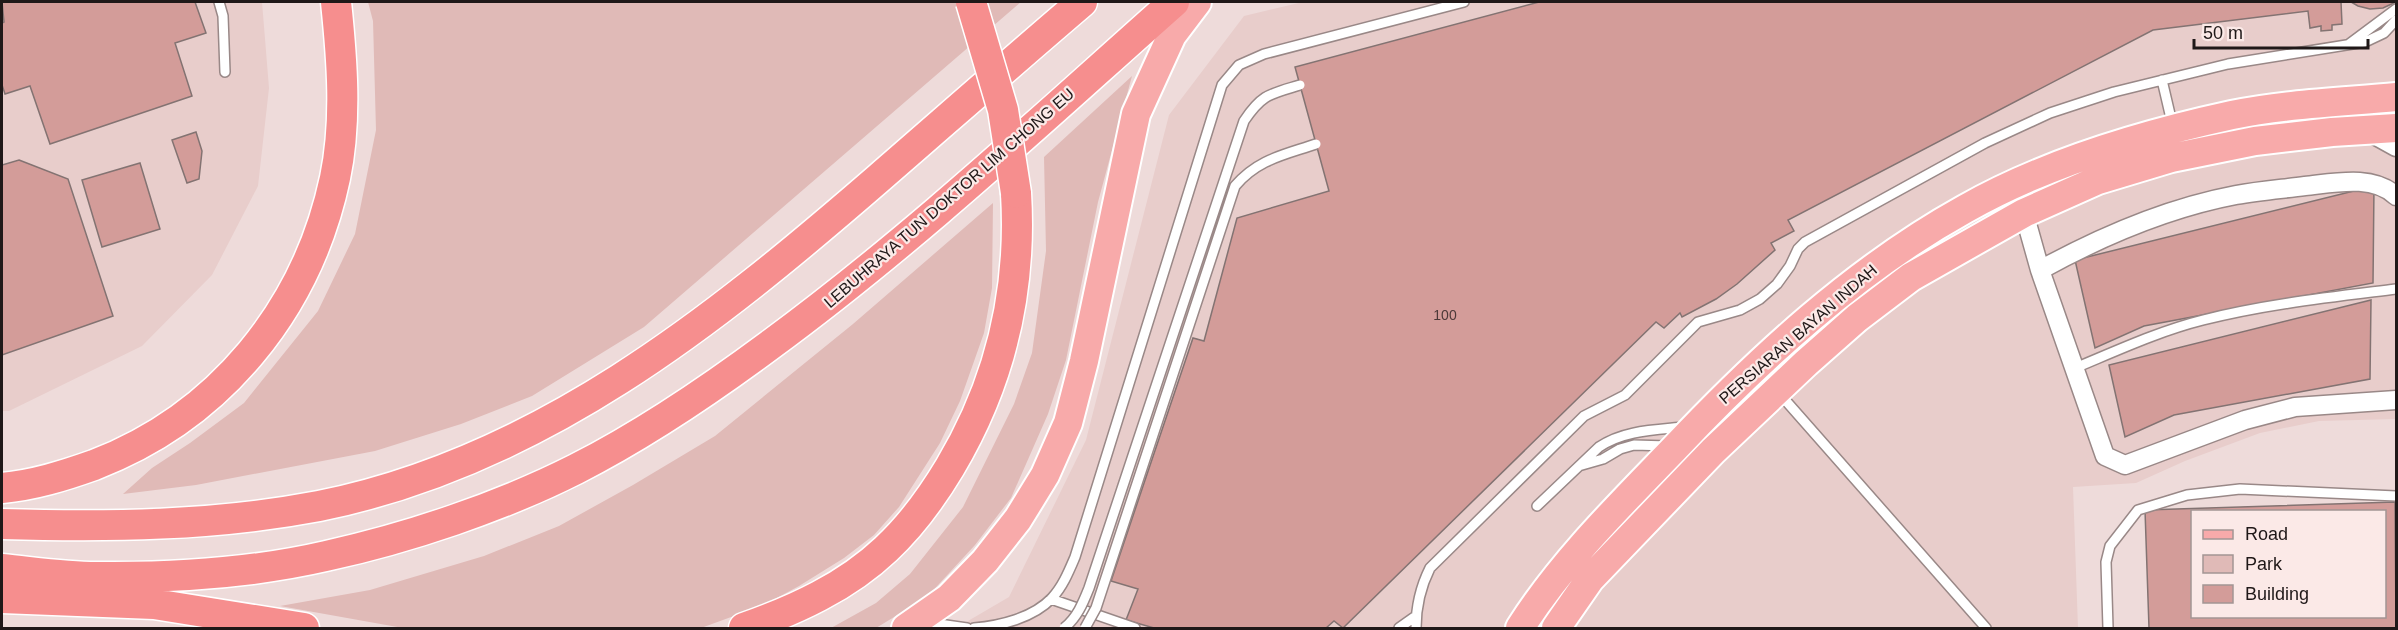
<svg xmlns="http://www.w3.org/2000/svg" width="2398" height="630" font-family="Helvetica,sans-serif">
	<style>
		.built { fill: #e8cdcb }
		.green { fill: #e0bab7 }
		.building { fill: #d39c99; stroke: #837372; stroke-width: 1.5; fill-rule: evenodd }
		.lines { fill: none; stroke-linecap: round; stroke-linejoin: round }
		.service-casing { stroke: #998887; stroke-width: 12 }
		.minor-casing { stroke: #998887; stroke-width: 21 }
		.primary-casing { stroke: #fff; stroke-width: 32 }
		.trunk-casing { stroke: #fff; stroke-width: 33 }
		.service { stroke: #fff; stroke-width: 9 }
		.minor { stroke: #fff; stroke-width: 18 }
		.primary { stroke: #f8aaaa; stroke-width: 28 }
		.trunk { stroke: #f68e8e; stroke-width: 30 }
		.service-bridge-casing { stroke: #998887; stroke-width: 12; stroke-linecap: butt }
		.trunk-bridge-casing { stroke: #fff; stroke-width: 33; stroke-linecap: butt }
		.service-bridge { stroke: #fff; stroke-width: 9 }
		.trunk-bridge { stroke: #f68e8e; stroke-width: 30 }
		.labels { text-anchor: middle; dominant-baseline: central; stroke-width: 4.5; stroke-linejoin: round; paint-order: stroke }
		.number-label { font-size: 14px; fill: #4c3938 }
		.street-label { font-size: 16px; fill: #1f1818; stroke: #fbe9e7 }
	</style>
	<rect width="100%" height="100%" fill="#eedbda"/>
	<!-- built -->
	<path class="built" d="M2 2H262L269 88 258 186 212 275 142 346 9 411H2Z
		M1303 2H2396V419L2319 421 2260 433 2185 461 2136 483 2073 487 2078 628H956L1009 597 1086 440 1169 115 1244 16Z"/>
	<!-- green -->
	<path class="green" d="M368 2H1021L644 327 532 396 461 424 375 451 196 485 123 494 152 468 190 443 244 403 318 311 355 234 376 130 373 21Z
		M1132 76 1098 202 1066 360 1048 414 1011 498 975 545 927 597 876 628H831L876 603 910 574 963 507 1014 404 1032 353 1046 251 1044 157Z
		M993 203 992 288 984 333 960 401 940 443 899 507 874 535 844 558 799 586 764 605 701 628H403L280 606 370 590 484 556 559 526 633 485 715 436 853 324Z"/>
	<!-- building -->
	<path class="building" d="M2 2H195L206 33 175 43 192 96 50 144 30 86 5 94 2 85V23L4 22Z
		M1539 2H2341L2342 24 2332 25V30L2321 31V26L2310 28 2308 11 2153 30 1788 220 1794 231 1771 243 1775 250 1737 284 1716 299 1682 317 1680 313 1664 328 1656 322 1343 628 1334 621 1326 628H1154L1126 620 1138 589 1111 581 1193 338 1204 341 1237 218 1329 191 1295 67Z
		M2351 2H2396L2383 8 2370 9 2358 6Z
		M196 132 202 151 199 179 187 183 172 140Z
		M19 160 68 179 113 316 2 355V165Z
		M140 163 160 229 102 247 82 180Z
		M2374 186 2373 283 2144 326 2095 348 2075 260Z
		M2371 300 2370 379 2174 415 2125 437 2109 365Z
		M2395 502 2396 628H2149L2145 510ZM2192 512H2384V616H2192Z"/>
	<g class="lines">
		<!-- service casing -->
		<g class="service-casing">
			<path id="service" d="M219 2 223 16 225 72
				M2349 44 2396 9
				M2162 80 2173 127
				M2075 368C2116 351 2159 331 2203 320 2266 304 2332 297 2396 289
				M1779 393 1986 628
				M1582 465 1603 459 1620 449 1634 445 1668 446
				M1537 506 1599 447C1624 430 1655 430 1684 427
				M1051 599 1135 628
				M925 622 967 628
				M974 628C1000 626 1033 618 1052 598 1063 586 1069 571 1075 557L1222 85 1239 65 1264 54 1464 2
				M1399 628 1416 616
				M1416 628C1416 606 1420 588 1430 568L1584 416 1625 395 1698 322 1740 310 1760 299 1777 284 1790 266 1798 249 1805 242 1985 143 2050 113 2114 92 2228 64 2365 42 2384 33 2396 20
				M2108 628 2106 562 2110 546 2138 510 2187 495 2240 489 2396 496"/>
		</g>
		<!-- minor casing -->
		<g class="minor-casing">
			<path id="minor" d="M2369 132 2396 147
				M2024 213 2040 270 2105 456 2125 465 2245 420 2295 407 2396 400
				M2040 270C2102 236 2167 208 2236 195 2259 191 2282 189 2305 186 2334 183 2373 174 2396 196"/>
		</g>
		<!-- primary casing -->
		<g class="primary-casing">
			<path id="primary" d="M906 628 949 598 985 561 1018 519 1045 475 1068 423 1084 361 1136 114 1172 35 1197 2
				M1520 628C1562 562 1618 507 1673 450 1759 359 1855 270 1965 209 2046 163 2140 135 2232 115 2285 104 2342 102 2396 97
				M1556 628 1590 579 1713 451 1806 363 1857 318 1911 277 2024 213 2098 180 2171 158 2255 141 2332 132 2396 128"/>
		</g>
		<!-- trunk casing -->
		<g class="trunk-casing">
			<path id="trunk" d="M2 488C34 485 63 476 94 465 219 417 307 310 335 178 347 121 342 59 336 2
				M2 524C108 527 214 526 319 506 539 462 714 321 879 178 947 119 1014 60 1082 2
				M2 569C33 572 65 577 96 577 172 578 252 573 326 556 408 538 501 507 576 469 645 434 708 391 770 345 913 240 1042 119 1174 2
				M2 598 154 604 304 628
				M744 628C795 610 846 587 886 549 912 525 932 497 950 467 1000 383 1022 291 1016 193"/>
		</g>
		<!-- service -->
		<use href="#service" class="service"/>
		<!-- minor -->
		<use href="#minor" class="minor"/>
		<!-- primary -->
		<use href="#primary" class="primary"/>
		<!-- trunk -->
		<use href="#trunk" class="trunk"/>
		<!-- service-bridge casing -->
		<g class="service-bridge-casing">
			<path id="service-bridge" d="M1064 628C1077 618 1083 603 1089 588L1244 121C1262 94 1270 94 1300 85
				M1085 628 1096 608 1235 186C1258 159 1284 155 1316 144"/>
		</g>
		<!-- trunk-bridge casing -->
		<g class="trunk-bridge-casing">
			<path id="trunk-bridge" d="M971 2 1003 110 1016 193"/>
		</g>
		<!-- service-bridge -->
		<use href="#service-bridge" class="service-bridge"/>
		<!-- trunk-bridge -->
		<use href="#trunk-bridge" class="trunk-bridge"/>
	</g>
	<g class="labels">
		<!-- number labels -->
		<g class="number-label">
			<text x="1445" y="315">100</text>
		</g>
		<!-- street labels -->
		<g class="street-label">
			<text transform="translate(949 198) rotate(-41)">LEBUHRAYA TUN DOKTOR LIM CHONG EU</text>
			<text transform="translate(1798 334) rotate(-41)">PERSIARAN BAYAN INDAH</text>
		</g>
	</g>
	<!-- border -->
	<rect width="2398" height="630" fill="none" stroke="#1f1818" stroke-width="6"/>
	<!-- legend -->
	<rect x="2191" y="510" width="195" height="108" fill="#fbe9e7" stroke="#a39594" stroke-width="1.5"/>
	<rect x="2203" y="530" width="30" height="9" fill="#f8aaaa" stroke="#a39594" stroke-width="1.5"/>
	<text x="2245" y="540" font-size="18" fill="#1f1818">Road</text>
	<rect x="2203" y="555" width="30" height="18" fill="#e0bab7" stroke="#a39594" stroke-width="1.5"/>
	<text x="2245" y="570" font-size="18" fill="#1f1818">Park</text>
	<rect x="2203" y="585" width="30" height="18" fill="#d39c99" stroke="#a39594" stroke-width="1.5"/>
	<text x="2245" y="600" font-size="18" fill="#1f1818">Building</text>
	<!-- scale -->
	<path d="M2194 39v9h174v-9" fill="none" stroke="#1f1818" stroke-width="3"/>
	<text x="2203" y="39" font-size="18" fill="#1f1818" stroke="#fbe9e7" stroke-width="4.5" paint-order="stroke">50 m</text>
</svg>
